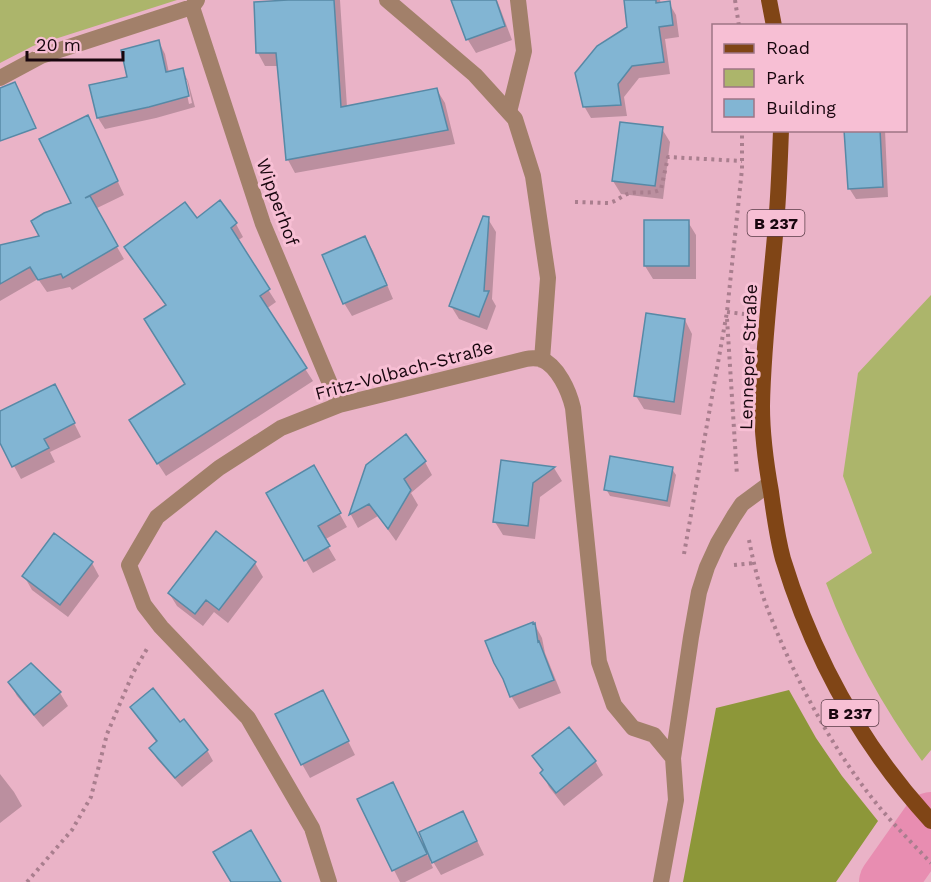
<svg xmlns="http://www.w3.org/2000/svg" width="931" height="882" font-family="'Work Sans',sans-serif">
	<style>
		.green { fill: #acb56b }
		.forest { fill: #8d9739 }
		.shadow { fill: #0003; fill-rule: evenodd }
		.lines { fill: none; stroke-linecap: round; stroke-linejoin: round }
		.river { stroke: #e88db1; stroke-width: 58 }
		.building { fill: #82b5d3; stroke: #5789a6; stroke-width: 1.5 }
		.path { stroke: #a97e8e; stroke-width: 4; stroke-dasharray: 3 4.5; stroke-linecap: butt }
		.service { stroke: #a2806a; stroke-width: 16 }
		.minor { stroke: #a2806a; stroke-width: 16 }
		.primary { stroke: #804516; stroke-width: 16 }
		.labels { text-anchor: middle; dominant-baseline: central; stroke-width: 6; stroke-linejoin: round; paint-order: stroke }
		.shield { fill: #f7bfd4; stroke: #5b3e49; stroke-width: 1.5 }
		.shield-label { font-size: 16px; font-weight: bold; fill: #18060e }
		.street-label { font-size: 18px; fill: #18060e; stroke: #f7bfd4 }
	</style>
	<rect width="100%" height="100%" fill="#eab3c7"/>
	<!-- green -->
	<path class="green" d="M0 0H177L33 46 0 63Z
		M931 295V750L922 761C882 706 850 647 826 583L872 553 843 476 858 373Z"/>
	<!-- forest -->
	<path class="forest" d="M789 690 816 738 842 776 878 821 836 882H683L716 708Z"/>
	<!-- shadow -->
	<path class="shadow" d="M289 0H340L347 107 437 90 445 103 455 144 295 173 288 160 278 66H265L258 53Z
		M453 0H497L512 40 476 53 468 40Z
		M626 0H660L661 4 669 3 676 15 679 37 665 39 670 74 639 78 624 97 627 116 591 118 584 106 629 28Z
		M159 42 165 54 169 73 182 69 188 81 195 107 156 118 105 129 98 118ZM184 80H187L192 103 189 104Z
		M662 129 670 142 663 199 621 194 613 181Z
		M94 130 124 195 95 209 124 259 72 290 70 287 47 292 38 279 0 301V247L41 237 73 204Z
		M846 130H885L888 197 856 199 849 188Z
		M220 202 236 224 243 237 237 241 276 302 266 309 313 381 166 476 138 433 186 384 166 306 133 260 126 248 196 220Z
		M488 219 496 232 492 299 496 306 487 330 459 319 451 306Z
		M688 222 696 235V279H653L645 266Z
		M365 238 373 251 393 299 352 316 344 303Z
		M685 320 692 334 681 415 644 409 636 396Z
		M62 399 81 437 50 452 55 462 21 479 0 440V412Z
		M502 461 554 468 562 481 540 497 535 539 503 535 495 522Z
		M425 462 432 475 411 493 418 505 396 541 378 516 358 528 351 515 368 466Z
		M314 468 347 527 324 540 336 560 313 573 268 494Z
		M672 469 676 475 670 507 610 496 606 489Z
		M92 563 99 576 68 617 32 590 24 576Z
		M255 563 263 577 228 623 214 612 203 626 177 606 169 593Z
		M535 625 542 638 545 653 561 693 519 709 511 696Z
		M31 665 60 693 68 706 43 727 17 696 10 683Z
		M330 705 355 755 310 778 302 764Z
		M132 707 180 724 207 750 213 761 182 787 157 759 151 748 157 743 138 717Z
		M534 756 595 761 603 775 564 806 549 787 542 773 544 772Z
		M0 774 14 792 22 806 0 823Z
		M400 798 428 856 470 826 484 855 441 875 432 860 430 861 433 868 405 882H400L359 800Z"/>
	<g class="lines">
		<!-- river -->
		<path class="river" d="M888 882 931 821"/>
	</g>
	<!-- building -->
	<path class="building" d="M288 0H334L341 107 437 88 448 130 286 160 276 53H256L254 2Z
		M451 0H496L505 26 466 40Z
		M624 0H656V3L670 1 673 25 659 27 664 62 632 66 618 84 621 105 583 107 575 73 597 46 627 27Z
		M159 40 166 72 183 68 189 96 149 107 97 118 89 85 127 77 121 50Z
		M15 82 36 128 0 141V88Z
		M88 115 118 181 85 198 90 196 118 246 63 278 61 274 38 280 30 267 0 284V245L39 236 31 221 44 213 71 203 39 139Z
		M620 122 663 127 655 186 612 181Z
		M844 130H880L883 187 848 189Z
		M220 200 237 223 231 228 270 289 260 296 307 368 157 464 129 420 185 384 144 319 166 305 124 247 185 202 197 218Z
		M483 216 489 217 484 291H489L479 317 449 306Z
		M644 220H689V266H644Z
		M365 236 387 285 343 304 322 255Z
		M646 313 685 319 674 402 634 396Z
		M55 384 75 423 44 439 49 448 12 467 0 443V411Z
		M406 434 426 461 404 479 411 490 388 529 369 504 349 515 366 465Z
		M610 456 673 467 667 501 604 490Z
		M501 460 555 467 533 483 528 526 493 522Z
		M314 465 341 513 318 526 330 546 304 561 266 493Z
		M216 531 256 562 219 610 206 600 195 614 168 593Z
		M54 533 93 562 60 605 22 576Z
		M533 622V624L535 623 538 642 539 641 554 680 510 697 503 679 494 663 485 641Z
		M31 663 61 692 34 715 8 682Z
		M153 688 180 722 184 719 208 750 175 778 149 748 157 741 130 707Z
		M323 690 349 741 301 765 275 714Z
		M569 727 596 761 556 793 540 773 543 770 532 756Z
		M393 782 427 854 392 871 357 799Z
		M463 811 477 841 432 863 419 832Z
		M251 830 281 882H231L213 852Z"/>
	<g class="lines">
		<!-- path -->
		<path class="path" d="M735 0 739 26
			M575 202 608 203C617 202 623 194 631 193 642 191 651 195 661 189L668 157 742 161
			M727 312 744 314
			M727 319 737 476
			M749 540C753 560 758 582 765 602 790 669 828 742 872 798 890 821 911 842 931 863
			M684 554 727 312 742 169V130
			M734 565 754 563
			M27 882 72 830 91 797 107 734 133 673 148 647"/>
		<!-- service -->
		<path class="service" d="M509 112 524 51 518 0"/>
		<!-- minor -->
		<path class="minor" d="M197 0 192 7 263 224 339 405
			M387 0 475 75 515 119 533 176 548 278 542 360
			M0 78 41 56 192 7
			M329 882 312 828 248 718 161 627 144 605 129 565 157 517 219 468 281 428 339 405 526 359C530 358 536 358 541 359 558 366 569 391 573 408L599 662 614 705 633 728 654 735 673 758
			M661 882 676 800 673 758 691 637 699 592 707 567 718 543 734 516 742 504 769 484"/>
		<!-- primary -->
		<path class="primary" d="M769 0 774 26
			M781 130C780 158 779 185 777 212 772 277 763 342 762 406 762 435 766 464 771 492 774 514 777 537 783 559 813 657 862 746 931 821"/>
	</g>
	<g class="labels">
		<!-- shield labels -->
		<g class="shield">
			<rect x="747.5" y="210" width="57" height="26" rx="4.5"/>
			<rect x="821.5" y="700" width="57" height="26" rx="4.5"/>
		</g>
		<g class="shield-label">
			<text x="776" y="223">B 237</text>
			<text x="850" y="713">B 237</text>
		</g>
		<!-- street labels -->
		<g class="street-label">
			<text transform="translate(278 202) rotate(70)">Wipperhof</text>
			<text transform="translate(748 357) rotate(-88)">Lenneper Straße</text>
			<text transform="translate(404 370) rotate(-15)">Fritz-Volbach-Straße</text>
		</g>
	</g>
	<!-- legend -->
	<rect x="712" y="24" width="195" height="108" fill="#f7bfd4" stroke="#9e7585" stroke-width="1.5"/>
	<rect x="724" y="44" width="30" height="9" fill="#804516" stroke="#9e7585" stroke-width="1.5"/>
	<text x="766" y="54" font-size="18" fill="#18060e">Road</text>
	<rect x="724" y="69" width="30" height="18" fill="#acb56b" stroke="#9e7585" stroke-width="1.5"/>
	<text x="766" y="84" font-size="18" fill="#18060e">Park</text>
	<rect x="724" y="99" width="30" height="18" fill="#82b5d3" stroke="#9e7585" stroke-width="1.5"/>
	<text x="766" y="114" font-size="18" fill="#18060e">Building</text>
	<!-- scale -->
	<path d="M27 51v9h96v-9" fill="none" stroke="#18060e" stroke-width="3"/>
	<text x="36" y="51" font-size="18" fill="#18060e" stroke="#f7bfd4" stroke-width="4.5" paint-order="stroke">20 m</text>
</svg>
